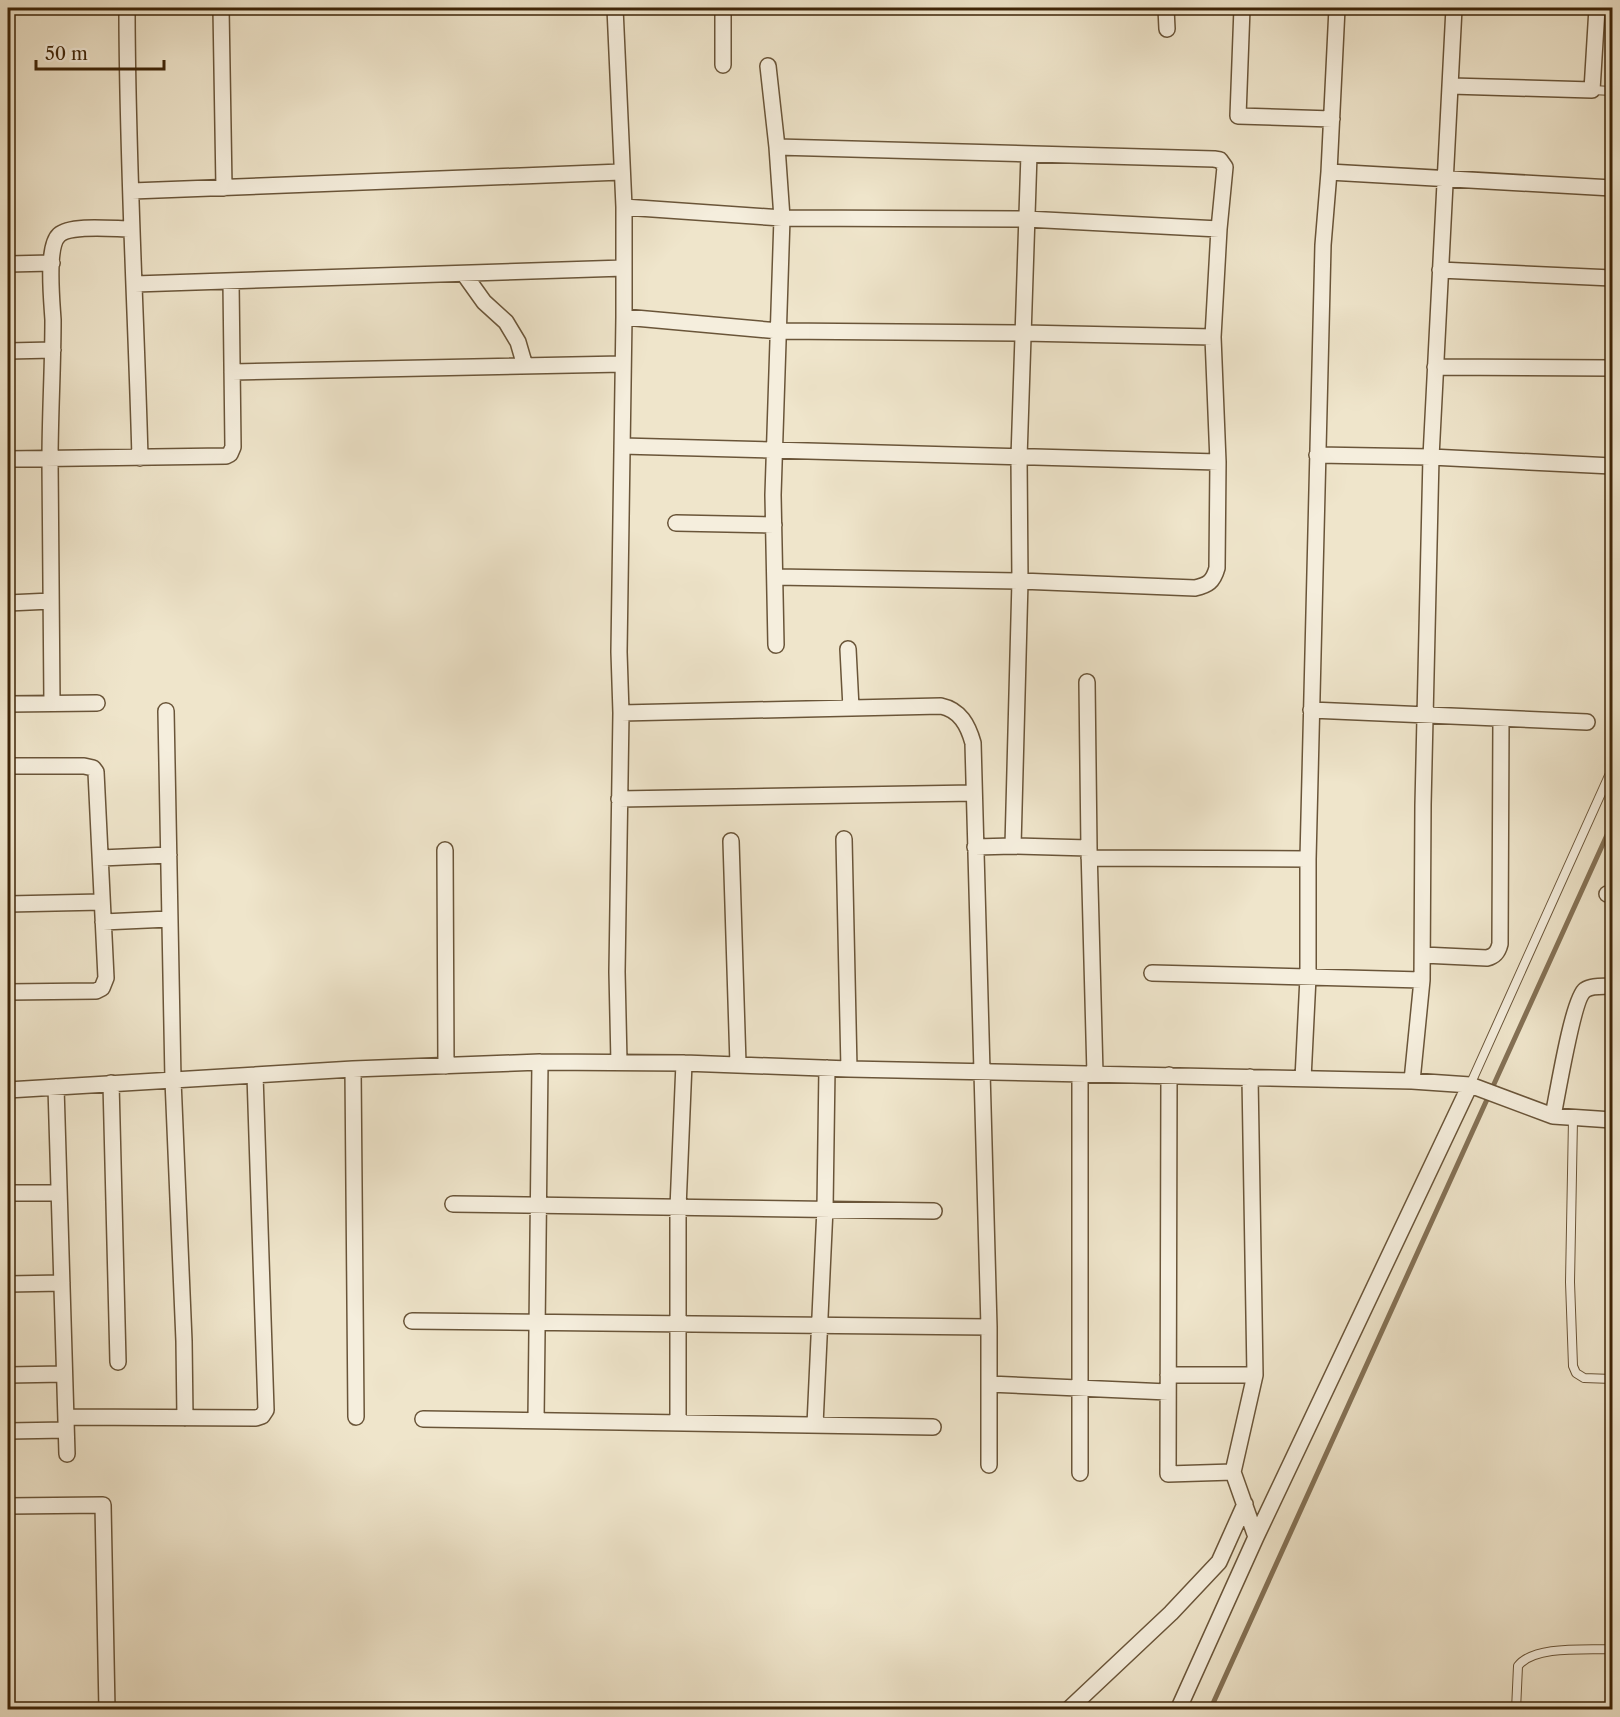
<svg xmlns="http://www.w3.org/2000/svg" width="1620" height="1717" font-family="'Libre Caslon Text',serif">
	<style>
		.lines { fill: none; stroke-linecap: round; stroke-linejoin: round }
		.stream { stroke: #847155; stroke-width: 5 }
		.service-casing { stroke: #6a5539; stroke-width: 10 }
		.minor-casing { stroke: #6a5539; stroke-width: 18 }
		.service { stroke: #f5eedd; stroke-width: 8 }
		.minor { stroke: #f5eedd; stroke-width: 15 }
	</style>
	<rect width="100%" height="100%" fill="#efe5cb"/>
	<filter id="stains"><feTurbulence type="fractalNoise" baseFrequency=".00333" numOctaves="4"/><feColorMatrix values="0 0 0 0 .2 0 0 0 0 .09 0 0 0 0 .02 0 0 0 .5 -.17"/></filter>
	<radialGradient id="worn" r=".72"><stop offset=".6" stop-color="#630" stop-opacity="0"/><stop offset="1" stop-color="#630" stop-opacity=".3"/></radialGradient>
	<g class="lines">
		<!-- stream -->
		<path class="stream" d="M1210 1710 1612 824"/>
		<!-- service casing -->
		<g class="service-casing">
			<path id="service" d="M1592 90 1612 91
				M1470 1085 1612 769
				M1573 1119 1570 1282 1573 1366 1576 1373 1584 1378 1612 1379
				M1516 1710 1518 1666C1534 1645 1587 1650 1612 1649"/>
		</g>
		<!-- minor casing -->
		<g class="minor-casing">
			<path id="minor" d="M127 8C127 158 136 308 140 458
				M221 8 224 188
				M615 8 624 207V317L619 652 621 713 617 972 619 1062
				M723 8V65
				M1166 8 1167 29
				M1242 8 1238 116 1332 119
				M768 66 777 147 782 218 773 495 776 645
				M1451 86 1592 90 1597 8
				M1329 172 1612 188
				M132 191 621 172
				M624 207 782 218 1026 219 1219 229
				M8 264 52 263
				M1440 270 1612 278
				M464 274 484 302 506 322 518 342 525 366
				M135 284 624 268
				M624 317 779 331 1023 333 1213 337
				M8 351 53 350
				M1435 367 1612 368
				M232 372 623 364
				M622 446 1218 462
				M1317 455 1431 457 1612 466
				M8 459 226 456 230 454 233 447 231 282
				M676 523 774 525
				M775 577 1020 581 1195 588C1208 585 1213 582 1217 568L1218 462 1213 337 1219 229 1225 167 1220 160 1214 159 777 147
				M8 603 51 601
				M848 649 851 708
				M1087 682 1089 848 1095 1074
				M52 703C51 623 50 542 50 461 50 414 53 367 53 320 52 302 46 247 59 235 71 224 114 229 131 229
				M8 704 97 703
				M1311 710 1587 722
				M166 711 173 1080 184 1341 185 1418
				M621 713 941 706C960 710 968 725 973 743L989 1327V1465
				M8 766H84L93 768 96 772 106 978 102 988 96 991 8 992
				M619 799 974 793
				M844 839 849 1069
				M731 841 738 1064
				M1013 846 1020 581 1019 458 1029 154
				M975 847 1013 846 1089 848
				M445 850 446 1066
				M101 858 169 855
				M1089 858 1308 859
				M1607 894H1612
				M8 904 102 902
				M103 922 169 919
				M1423 955 1487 958C1495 956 1498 952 1500 944L1501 719
				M1152 973 1422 980
				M353 1069 356 1417
				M1169 1075 1168 1474 1233 1472
				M1250 1077 1255 1375 1233 1472 1256 1537
				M1303 1079 1308 977V859L1323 245 1329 172 1337 8
				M1412 1081 1422 980 1423 805 1431 457 1454 8
				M111 1083 118 1362
				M56 1087 67 1454
				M8 1090 353 1069 540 1062 684 1063 849 1069 1412 1081 1470 1085 1553 1116 1612 1120
				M1553 1116C1557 1097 1573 998 1585 990 1592 985 1605 987 1612 986
				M8 1193H59
				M453 1204 934 1211
				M8 1284 62 1283
				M412 1321 989 1327
				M8 1375 64 1374
				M1168 1375H1255
				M989 1384 1168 1392
				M66 1417 256 1418 262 1416 266 1410 255 1075
				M423 1419 933 1427
				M536 1420 540 1062
				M678 1422V1208L684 1063
				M815 1425 825 1208 827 1068
				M8 1431 66 1430
				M1080 1473V1074
				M8 1506 103 1505 107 1710
				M1068 1710 1171 1613 1219 1562 1245 1504
				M1178 1710 1256 1537 1470 1085"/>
		</g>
		<!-- service -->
		<use href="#service" class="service"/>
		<!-- minor -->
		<use href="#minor" class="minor"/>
	</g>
	<!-- margin -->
	<rect width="1620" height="1717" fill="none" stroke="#efe5cb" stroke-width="30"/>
	<rect x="9" y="9" width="1602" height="1699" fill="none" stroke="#3e2508" stroke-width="3"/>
	<rect x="15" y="15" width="1590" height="1687" fill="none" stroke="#3e2508" stroke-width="1.5"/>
	<!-- scale -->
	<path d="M36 60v9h128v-9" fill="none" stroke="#3e2508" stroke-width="3"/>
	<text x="45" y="60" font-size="18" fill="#3e2508" stroke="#f5eedd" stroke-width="4.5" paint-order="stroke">50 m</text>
	<rect width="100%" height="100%" filter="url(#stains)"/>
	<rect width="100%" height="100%" fill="url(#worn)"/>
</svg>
